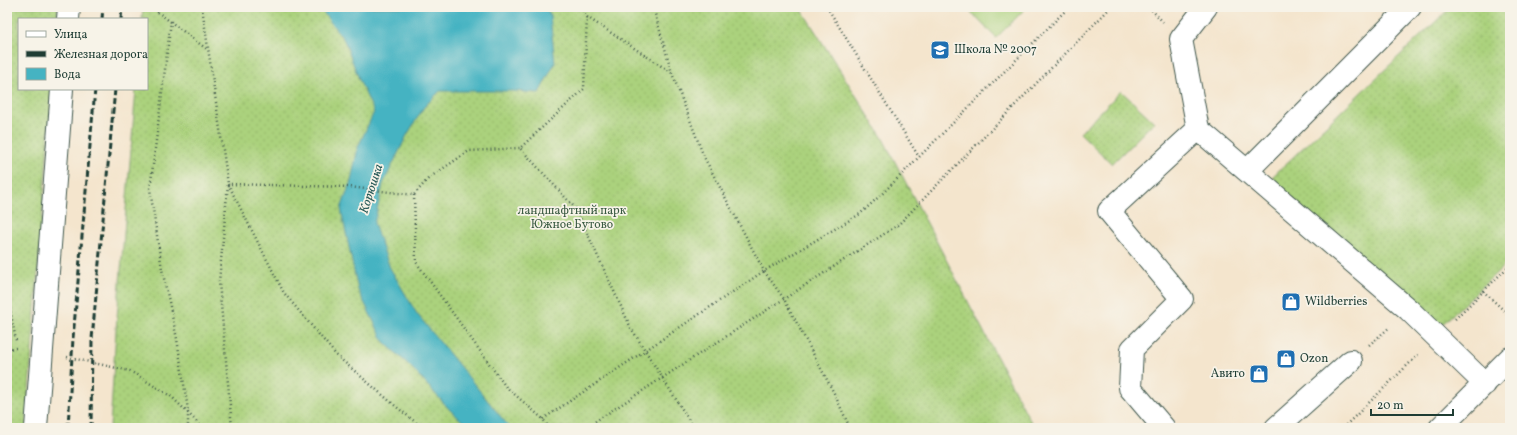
<svg xmlns="http://www.w3.org/2000/svg" width="1517" height="435" font-family="Vollkorn,serif">
	<style>
		.grass { fill: url(#grass-dots); stroke: #658858 }
		.pitch { fill: #abd27d; stroke: #658858 }
		.water { fill: #45b3c2; stroke: #32787b }
		.lines { fill: none; stroke-linecap: round; stroke-linejoin: round }
		.minor-casing { stroke: #3f564b; stroke-width: 24 }
		.path { stroke: #3f564b; stroke-width: 2.5; stroke-dasharray: 1 3; stroke-linecap: butt }
		.minor { stroke: #fff; stroke-width: 22 }
		.rail { stroke: #1f3d34; stroke-width: 3; stroke-dasharray: 6 3; stroke-linecap: butt }
		.labels { text-anchor: middle; dominant-baseline: central; stroke-width: 3.5; stroke-linejoin: round; paint-order: stroke }
		.poi-label { font-size: 12px; fill: #1f3d34; stroke: #f7f3e8; text-anchor: start }
		.park-label { font-size: 12px; fill: #3b5b43; stroke: #f7f3e8 }
		.water-label { font-size: 13px; font-style: italic; fill: #285a58; stroke: #f7f3e8 }
	</style>
	<defs>
		<pattern id="grass-dots" width="8" height="8" patternUnits="userSpaceOnUse"><rect width="8" height="8" fill="#abd27d"/><path d="M2 2h.1M6 6h.1" fill="none" stroke="#93b56d" stroke-width="1.8" stroke-linecap="round"/></pattern>
	</defs>
	<rect width="100%" height="100%" fill="#f7f3e8"/>
	<filter id="ink" filterUnits="userSpaceOnUse"><feTurbulence type="fractalNoise" baseFrequency=".025" numOctaves="2"/><feDisplacementMap in="SourceGraphic" scale="8" xChannelSelector="R" yChannelSelector="G"/><feConvolveMatrix kernelMatrix="1 2 1 2 8 2 1 2 1" color-interpolation-filters="sRGB"/></filter>
	<filter id="wash" filterUnits="userSpaceOnUse"><feTurbulence type="fractalNoise" baseFrequency=".012" numOctaves="4" result="noise"/><feDisplacementMap in="SourceGraphic" scale="16" xChannelSelector="R" yChannelSelector="G"/><feGaussianBlur stdDeviation="0.9" result="paint"/><feColorMatrix in="noise" values="0 0 0 0 0 0 0 0 0 0 0 0 0 0 0 0 0 1.4 0 .05"/><feComposite in="paint" operator="in"/></filter>
	<g filter="url(#wash)">
		<rect width="100%" height="100%" fill="#f4e5cd"/>
		<!-- grass -->
		<path class="grass" d="M7 7H58L57 19H19V89H52L26 428H7Z
			M143 7H800L882 137 1034 428H110L116 330 136 89H147V19H142Z
			M1451 7H1510V260L1428 338 1272 177Z
			M1121 91 1154 122 1112 164 1080 133Z"/>
		<!-- pitch -->
		<path class="pitch" d="M966 7H1027L996 38Z"/>
		<!-- water -->
		<path class="water" d="M319 7H546L550 16 555 63 539 93 513 91H440L424 107 407 135 383 184 374 224 390 268 417 314 510 428H470L450 410 410 366 384 342 358 290 341 209 351 181 358 147 374 112 361 84 344 40Z"/>
	</g>
	<g filter="url(#ink)">
		<g class="lines">
			<!-- minor casing -->
			<g class="minor-casing">
				<path id="minor" d="M1206 7 1181 39 1198 129 1409 310 1485 384
					M68 19 69 7
					M1247 171 1410 7
					M36 428 62 89
					M1164 428 1130 388 1132 349 1182 299 1109 211 1198 129
					M1276 428 1351 361
					M1440 428 1510 358"/>
			</g>
			<!-- path -->
			<path class="path" d="M151 7 208 50
				M202 7 228 184 219 282 232 428
				M581 7 587 17 584 89 520 148 576 209 631 328 694 428
				M653 7 672 73 704 157 764 271 784 299 834 393 850 428
				M827 7 919 157
				M1149 7 1163 22
				M587 17 672 73
				M171 21 150 189 162 269 177 339 188 410V428
				M414 195 416 262 506 387 543 419 549 428
				M1483 291 1510 316
				M7 292 16 341
				M1455 319 1510 265
				M1369 345 1390 327
				M7 349 16 348
				M67 357 130 371 172 397 203 428
				M543 419 764 271 860 214 883 193 1069 7
				M423 428 399 409 337 356 284 293 228 184 349 187 414 195 429 178 469 151 520 148
				M585 428 898 225 1111 7
				M1343 428 1418 355"/>
			<!-- minor -->
			<use href="#minor" class="minor"/>
			<!-- rail -->
			<path class="rail" d="M102 19 103 7
				M121 19 122 7
				M68 428 73 338 95 89
				M91 428 92 339 115 89"/>
		</g>
	</g>
	<!-- icons -->
	<defs>
		<g id="school-square" transform="scale(1)"><rect x="-9" y="-9" width="18" height="18" rx="4" fill="#1f6fb2" stroke="#f7f3e8"/><path d="M0-5L7-2L0 1L-7-2ZM-4 1L0 2.5L4 1V4Q0 6-4 4Z" fill="#fff"/></g>
		<g id="shop-square" transform="scale(1)"><rect x="-9" y="-9" width="18" height="18" rx="4" fill="#1f6fb2" stroke="#f7f3e8"/><path d="M-5-2.5h2.3a2.7 3.5 0 0 1 5.4 0H5L5.5 6h-11ZM-1.5-2.5h3a1.5 2.3 0 0 0-3 0Z" fill="#fff"/></g>
	</defs>
	<g fill-rule="evenodd">
		<use href="#school-square" x="940" y="50"/>
		<use href="#shop-square" x="1291" y="302"/>
		<use href="#shop-square" x="1286" y="359"/>
		<use href="#shop-square" x="1259" y="374"/>
	</g>
	<g class="labels">
		<!-- poi labels -->
		<g class="poi-label">
			<text x="954" y="50">Школа № 2007</text>
			<text x="1305" y="302">Wildberries</text>
			<text x="1300" y="359">Ozon</text>
			<text x="1245" y="374" text-anchor="end">Авито</text>
		</g>
		<!-- park labels -->
		<g class="park-label">
			<text x="572" y="211">ландшафтный парк<tspan x="572" dy="14">Южное Бутово</tspan></text>
		</g>
		<!-- water labels -->
		<g class="water-label">
			<text transform="translate(372 189) rotate(-72)">Корюшка</text>
		</g>
	</g>
	<!-- margin -->
	<rect width="1517" height="435" fill="none" stroke="#f7f3e8" stroke-width="24"/>
	<!-- legend -->
	<rect x="18" y="18" width="130" height="72" fill="#f7f3e8" stroke="#a1aaa0"/>
	<rect x="26" y="31" width="20" height="6" fill="#ffffff" stroke="#a1aaa0"/>
	<text x="54" y="38" font-size="12" fill="#1f3d34">Улица</text>
	<rect x="26" y="51" width="20" height="6" fill="#1f3d34" stroke="#a1aaa0"/>
	<text x="54" y="58" font-size="12" fill="#1f3d34">Железная дорога</text>
	<rect x="26" y="68" width="20" height="12" fill="#45b3c2" stroke="#a1aaa0"/>
	<text x="54" y="78" font-size="12" fill="#1f3d34">Вода</text>
	<!-- scale -->
	<path d="M1371 409v6h82v-6" fill="none" stroke="#1f3d34" stroke-width="2"/>
	<text x="1377" y="409" font-size="12" fill="#1f3d34" stroke="#f7f3e8" stroke-width="3" paint-order="stroke">20 m</text>
</svg>
